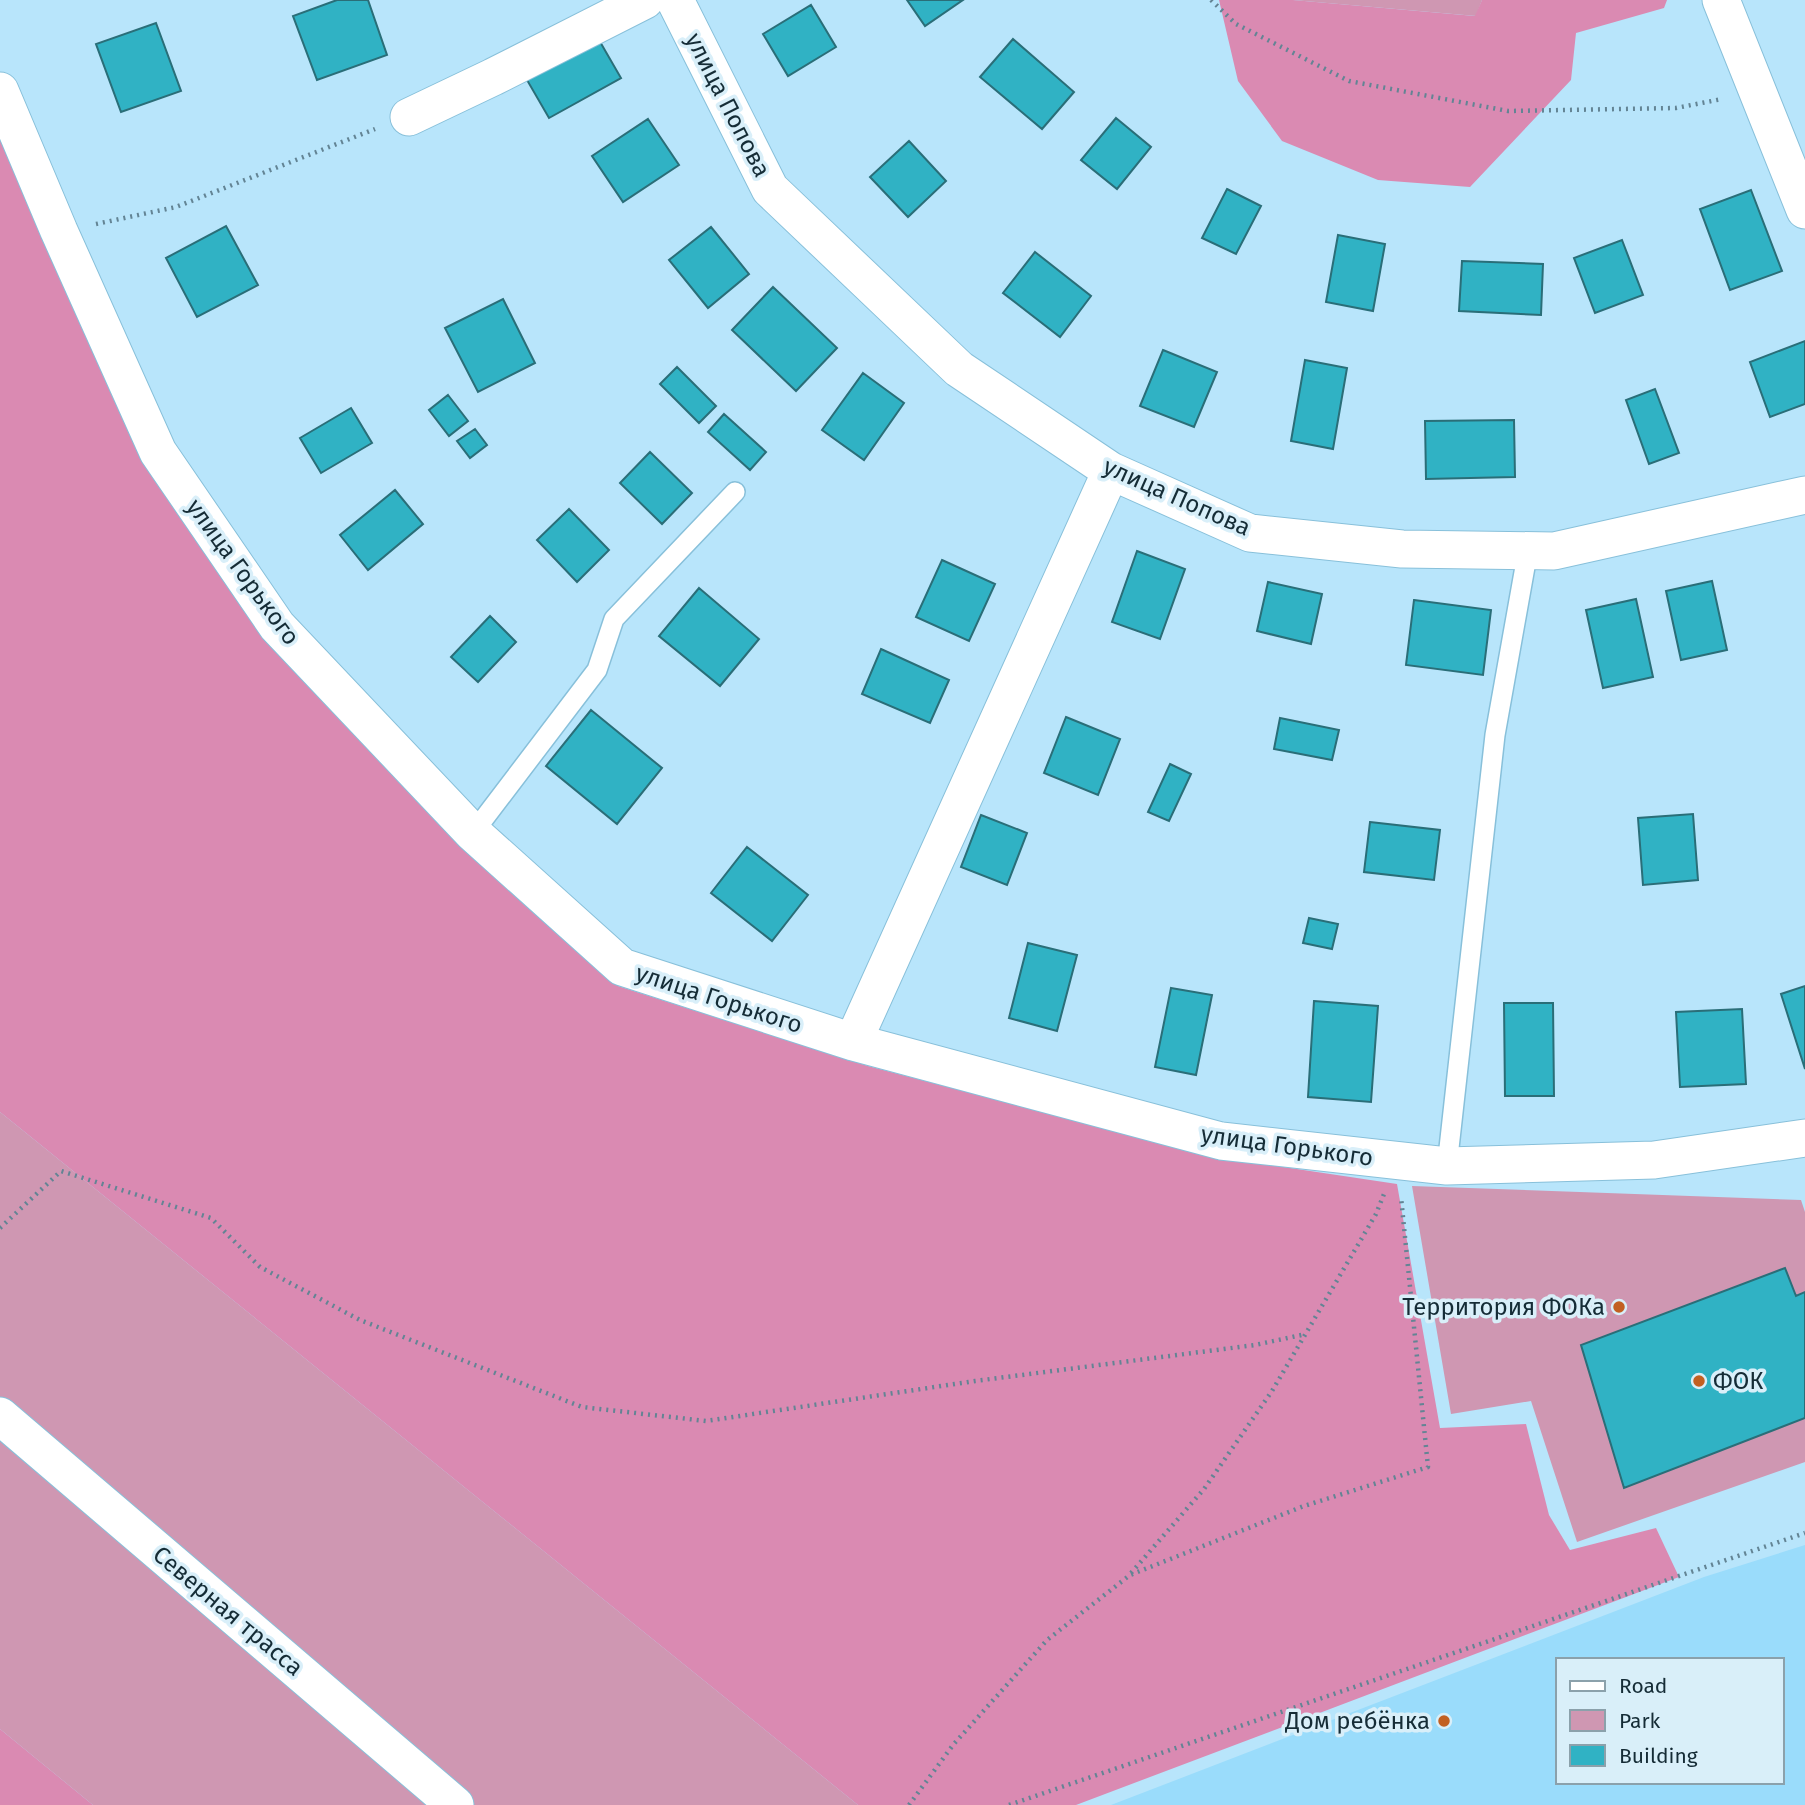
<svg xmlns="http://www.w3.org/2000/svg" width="1805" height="1805" font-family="'Fira Sans',sans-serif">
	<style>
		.built { fill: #9adcfb; fill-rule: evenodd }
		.green { fill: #cf97b2 }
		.forest { fill: #da8ab2 }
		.building { fill: #30b2c4; stroke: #2a6e78; stroke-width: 2 }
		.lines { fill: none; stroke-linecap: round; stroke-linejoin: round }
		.service-casing { stroke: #88c0da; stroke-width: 22 }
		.minor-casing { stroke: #88c0da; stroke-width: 39 }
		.path { stroke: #638494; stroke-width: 4.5; stroke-dasharray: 2 5; stroke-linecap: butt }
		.service { stroke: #fff; stroke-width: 19 }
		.minor { stroke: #fff; stroke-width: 37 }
		.poi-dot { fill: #c26022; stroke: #d9eff9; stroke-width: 2.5 }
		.labels { text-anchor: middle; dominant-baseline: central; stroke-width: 7; stroke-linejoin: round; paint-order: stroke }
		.street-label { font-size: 24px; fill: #152c36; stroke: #d9eff9 }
		.poi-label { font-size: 24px; fill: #152c36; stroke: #d9eff9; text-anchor: end }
	</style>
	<rect width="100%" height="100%" fill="#b8e5fb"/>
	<!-- built -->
	<path class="built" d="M1805 1545V1805H1111L1704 1577ZM1558 1660H1782V1782H1558Z"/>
	<!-- green -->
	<path class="green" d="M1293 0H1482L1476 16Z
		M0 1112 858 1805H93L0 1729Z
		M1412 1186 1801 1200 1805 1212V1462L1577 1542 1531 1401 1451 1414Z"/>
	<!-- forest -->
	<path class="forest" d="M1219 0H1293L1475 16 1482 0H1667L1664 8 1576 33 1571 80 1470 187 1378 180 1282 141 1238 81Z
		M0 107 159 464 479 856 618 986 868 1066 1216 1157 1397 1184 1440 1428 1526 1424 1549 1515 1570 1550 1656 1528 1679 1577 1076 1805H858L0 1112Z
		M0 1729 93 1805H0Z"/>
	<!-- building -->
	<path class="building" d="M337 0H368L387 55 317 80 293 16Z
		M907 0H963L925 26Z
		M811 5 836 47 788 76 763 34Z
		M156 23 181 91 121 112 96 44Z
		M1013 39 1074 92 1042 129 980 77Z
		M599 40 621 78 549 118 527 80Z
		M1116 118 1151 147 1117 189 1081 160Z
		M648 119 679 165 623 202 592 156Z
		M909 141 946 181 908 217 870 177Z
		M1227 189 1261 206 1236 254 1202 238Z
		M1751 190 1782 271 1730 290 1700 209Z
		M226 226 258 285 197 317 166 258Z
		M711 227 749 274 708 308 669 260Z
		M1338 235 1385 244 1373 311 1326 302Z
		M1622 240 1643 295 1595 313 1574 258Z
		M1035 252 1091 296 1060 337 1003 293Z
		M1462 261 1543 264 1541 315 1459 311Z
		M773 287 837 348 796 391 732 330Z
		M503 299 535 363 478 392 445 328Z
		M1805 341V404L1770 417 1750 362Z
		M1163 350 1217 372 1194 427 1140 406Z
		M1305 360 1347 368 1333 449 1291 441Z
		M677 367 716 406 699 423 660 384Z
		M863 373 904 403 864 460 822 430Z
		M1655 389 1679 453 1649 464 1626 400Z
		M448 395 468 421 449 436 429 410Z
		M351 408 372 443 321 473 300 438Z
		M724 414 766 452 750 470 708 432Z
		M1514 420 1515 477 1426 479 1425 421Z
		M475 429 487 445 470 458 457 441Z
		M650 452 692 493 662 524 620 483Z
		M395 490 423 524 368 570 340 535Z
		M569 509 609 550 577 582 537 540Z
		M1137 551 1185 569 1160 639 1112 622Z
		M942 560 995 584 969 641 916 617Z
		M1712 581 1727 650 1681 660 1666 591Z
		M1268 582 1322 594 1311 644 1257 631Z
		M699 588 759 639 720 686 659 636Z
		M1636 599 1653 677 1603 688 1586 610Z
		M1414 600 1491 610 1483 675 1406 665Z
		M490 616 516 642 478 682 451 657Z
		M881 649 949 680 930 723 862 694Z
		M591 710 662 768 617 824 546 766Z
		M1066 717 1120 739 1098 795 1044 773Z
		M1280 718 1339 730 1332 760 1274 749Z
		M1170 764 1191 774 1169 821 1148 812Z
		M1693 814 1698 880 1643 885 1638 818Z
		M981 815 1027 833 1007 885 961 867Z
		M1370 822 1440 830 1434 880 1364 872Z
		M747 847 808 895 772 941 711 893Z
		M1309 918 1338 924 1332 949 1303 943Z
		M1028 943 1077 955 1057 1031 1009 1018Z
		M1805 986V1069L1781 994Z
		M1171 988 1212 995 1196 1075 1155 1067Z
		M1314 1001 1378 1006 1371 1102 1308 1097Z
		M1504 1003H1553L1554 1096H1505Z
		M1742 1009 1746 1084 1680 1087 1676 1012Z
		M1785 1268 1796 1296 1805 1292V1418L1624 1488 1581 1345Z"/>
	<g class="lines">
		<!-- service casing -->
		<g class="service-casing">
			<path id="service" d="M473 833 597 670 614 619 735 492
				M1447 1166 1495 735 1528 550"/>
		</g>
		<!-- minor casing -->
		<g class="minor-casing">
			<path id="minor" d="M675 0 770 189 959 369 1111 471 1250 533 1402 549 1554 551 1805 495
				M1721 0 1805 210
				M0 91 59 231 158 452 277 626 473 833 622 967 853 1042 1221 1141 1447 1166 1654 1160 1805 1138
				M409 117 493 77 645 0
				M853 1042 1111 471
				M0 1416 455 1805"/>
		</g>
		<!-- path -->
		<path class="path" d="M1211 0 1236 24 1349 81 1508 111 1676 108 1722 99
			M96 224 176 207 375 129
			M0 1228 61 1171 211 1218 260 1267 360 1320 582 1407 706 1421 975 1381 1255 1345 1306 1334
			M1131 1573 1204 1489 1272 1391 1376 1214 1384 1194
			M909 1805 953 1745 1047 1640 1130 1575 1304 1506 1428 1467 1401 1197
			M1009 1805 1805 1533"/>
		<!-- service -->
		<use href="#service" class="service"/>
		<!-- minor -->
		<use href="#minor" class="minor"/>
	</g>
	<!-- markers -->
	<g class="poi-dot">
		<circle cx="1619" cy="1307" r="7"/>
		<circle cx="1699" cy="1381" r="7"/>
		<circle cx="1444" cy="1721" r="7"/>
	</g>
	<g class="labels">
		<!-- street labels -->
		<g class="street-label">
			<text transform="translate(728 105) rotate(63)">улица Попова</text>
			<text transform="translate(1177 497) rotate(24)">улица Попова</text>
			<text transform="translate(243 572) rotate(54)">улица Горького</text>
			<text transform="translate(719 999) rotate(18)">улица Горького</text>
			<text transform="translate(1287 1146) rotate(8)">улица Горького</text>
			<text transform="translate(228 1611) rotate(40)">Северная трасса</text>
		</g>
		<!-- poi labels -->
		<g class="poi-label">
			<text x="1605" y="1307">Территория ФОКа</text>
			<text x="1713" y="1381" text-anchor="start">ФОК</text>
			<text x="1430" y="1721">Дом ребёнка</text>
		</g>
	</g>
	<!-- legend -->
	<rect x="1556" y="1658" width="228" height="126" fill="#d9eff9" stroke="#8ba1ab" stroke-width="2"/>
	<rect x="1570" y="1681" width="35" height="10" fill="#ffffff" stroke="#8ba1ab" stroke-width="2"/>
	<text x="1619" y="1693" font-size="21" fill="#152c36">Road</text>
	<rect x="1570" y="1710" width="35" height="21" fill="#cf97b2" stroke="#8ba1ab" stroke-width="2"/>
	<text x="1619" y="1728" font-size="21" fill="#152c36">Park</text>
	<rect x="1570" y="1745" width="35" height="21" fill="#30b2c4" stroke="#8ba1ab" stroke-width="2"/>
	<text x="1619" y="1763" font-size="21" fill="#152c36">Building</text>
</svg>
